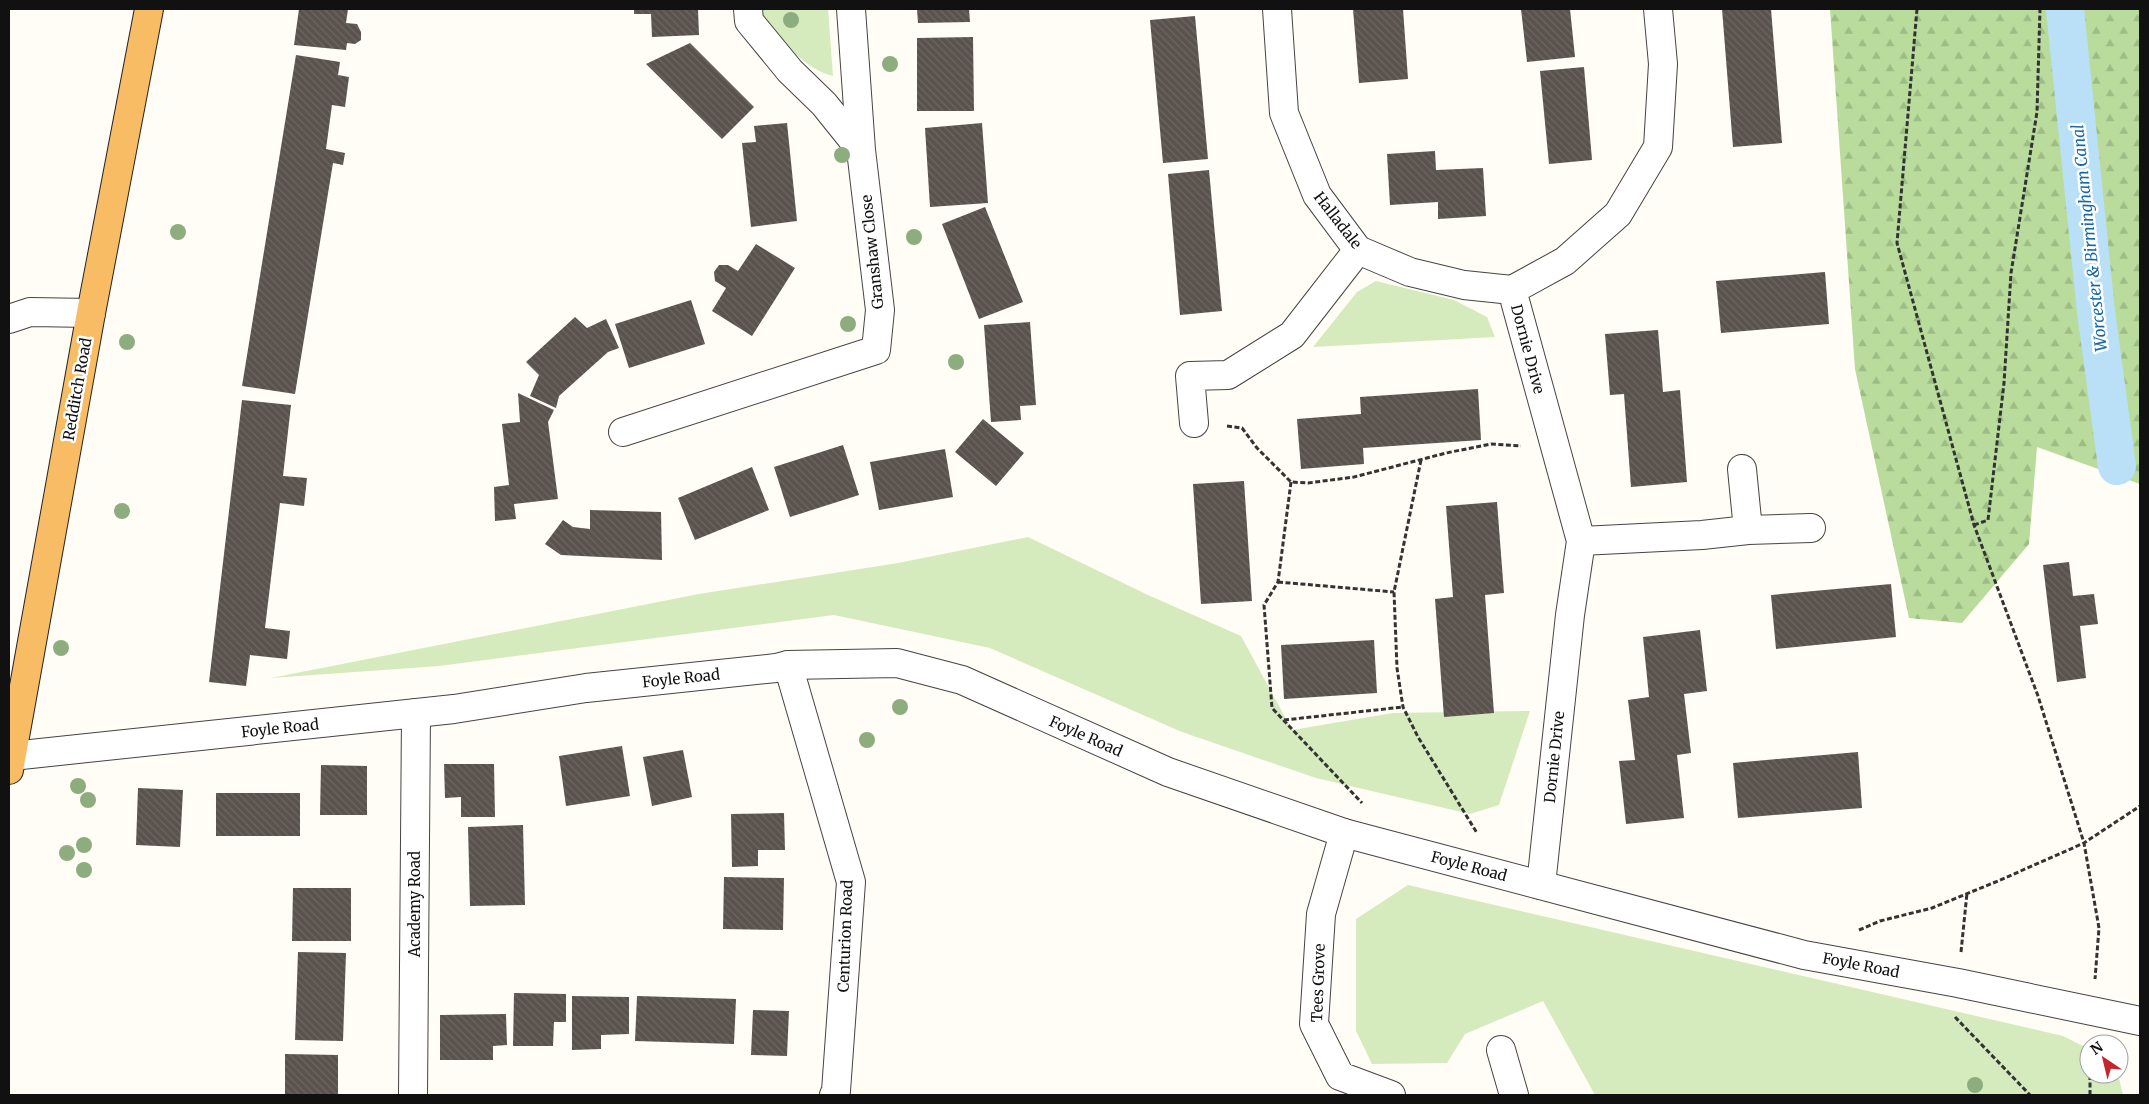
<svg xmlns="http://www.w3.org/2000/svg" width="2149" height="1104" font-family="Merriweather,serif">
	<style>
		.grass { fill: #d5ebbd }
		.forest { fill: url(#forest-firs) }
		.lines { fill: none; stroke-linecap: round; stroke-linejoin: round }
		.canal { stroke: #b9e0f7; stroke-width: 38 }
		.building { fill: url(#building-back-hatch) }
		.minor-casing { stroke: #444; stroke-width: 30 }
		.tertiary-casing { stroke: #444; stroke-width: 30 }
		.trunk-casing { stroke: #222; stroke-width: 30 }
		.path { stroke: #333; stroke-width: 3; stroke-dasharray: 5 2.5; stroke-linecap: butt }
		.minor { stroke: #fff; stroke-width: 28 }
		.tertiary { stroke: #fff; stroke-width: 28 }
		.trunk { stroke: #f7bc64; stroke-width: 28 }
		.tree { fill: #8dad7f }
		.labels { text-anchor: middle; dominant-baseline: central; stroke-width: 5; stroke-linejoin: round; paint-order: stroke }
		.street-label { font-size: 15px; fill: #111; stroke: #fff }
		.water-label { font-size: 16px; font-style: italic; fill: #1768a6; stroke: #fff }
	</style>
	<defs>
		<pattern id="forest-firs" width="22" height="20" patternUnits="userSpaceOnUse" patternTransform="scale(1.25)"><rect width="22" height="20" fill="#b9dc9c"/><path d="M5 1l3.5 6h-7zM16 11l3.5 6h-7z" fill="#9ebc85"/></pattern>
		<pattern id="building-back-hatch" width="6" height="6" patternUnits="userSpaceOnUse" patternTransform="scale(1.25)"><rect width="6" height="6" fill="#5a524d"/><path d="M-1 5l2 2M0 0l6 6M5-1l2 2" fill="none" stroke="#6d6662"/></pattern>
	</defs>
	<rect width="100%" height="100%" fill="#fffdf5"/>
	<!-- grass -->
	<path class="grass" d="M760 9H828L833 76C801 68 780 37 760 12Z
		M1376 281 1454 300 1487 317 1495 337 1313 347 1357 292Z
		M1028 537 1148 595 1241 636 1292 730 1393 713 1530 711 1499 805 1470 814 1316 778 1182 732 990 648 834 615 439 666 271 678 699 594 898 563Z
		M1408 885 2063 1036 2089 1049V1074H2118L2123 1095H1595L1543 1001 1465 1034 1447 1063 1372 1064 1356 1031V919Z"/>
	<!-- forest -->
	<path class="forest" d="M1830 9H2140V484L2037 447 2029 544 1962 623 1909 618 1855 369Z"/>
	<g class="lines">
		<!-- canal -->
		<path class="canal" d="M2065 9 2096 312 2117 466"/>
	</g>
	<!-- building -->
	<path class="building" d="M299 9H348L346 23 357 24 361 32V40L355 44 347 43 346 50 294 45Z
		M634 9H698L699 35 652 37 651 14H634Z
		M917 9H969L970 22 918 23Z
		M1353 9H1403L1408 79 1359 83Z
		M1521 9H1570L1575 57 1527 62Z
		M1722 9H1771L1782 143 1733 147Z
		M1195 16 1208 159 1163 163 1150 20Z
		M973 37 974 111H917V38Z
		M690 43 754 107 722 139 646 64Z
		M296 55 340 62 338 75 349 77 345 107 332 105 326 149 345 153 343 165 333 163 295 394 242 386Z
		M1584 67 1592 160 1549 164 1540 71Z
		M787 123 797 221 751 227 742 143 756 142 754 126Z
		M982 123 988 203 930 207 925 128Z
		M1435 151 1436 170 1483 168 1486 216 1438 219V202L1390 205 1387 154Z
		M1209 170 1222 311 1180 315 1168 174Z
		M985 207 1023 302 979 319 942 224Z
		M756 244 795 268 752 336 712 311 726 288 715 281 714 272 719 265H728L738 271Z
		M1825 272 1829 324 1721 333 1716 281Z
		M691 300 705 344 629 368 615 324Z
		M575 317 587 328 606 319 619 348 608 352 559 396 556 408 530 396 539 375 526 362Z
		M1030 322 1036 405 1020 406 1021 420 991 422 984 325Z
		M1658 330 1663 392 1680 390 1687 482 1631 487 1624 394 1610 395 1605 334Z
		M1478 389 1481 440 1363 448 1364 464 1301 469 1297 419 1361 414 1360 397Z
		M518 393 554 410 548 422 558 499 514 504 516 519 495 521 494 487 509 485 502 424 520 422Z
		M242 400 291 405 283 476 307 478 304 506 280 503 265 628 290 631 287 659 250 655 246 686 209 682Z
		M983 419 1024 453 996 486 955 452Z
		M843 445 859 495 790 517 774 467Z
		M945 449 953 497 879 510 870 462Z
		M752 467 769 510 695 540 678 498Z
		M1244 481 1252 601 1201 604 1193 484Z
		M1497 502 1504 593 1485 595 1494 713 1444 717 1435 599 1453 597 1446 506Z
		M590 510 661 512 662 560 561 555 545 544 563 520 573 527 590 529Z
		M2069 562 2073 596 2094 594 2098 624 2080 626 2086 678 2057 682 2043 565Z
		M1891 584 1896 637 1776 649 1771 595Z
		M1700 630 1707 691 1684 694 1691 753 1677 755 1684 818 1626 824 1619 761 1635 760 1628 700 1649 697 1643 637Z
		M1374 640 1377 693 1284 699 1281 645Z
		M622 746 630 796 566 806 559 756Z
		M683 750 692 797 652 806 643 757Z
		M1858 752 1862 808 1738 818 1733 763Z
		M444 764H494L495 817H461V797L445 798Z
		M321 765 367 766V815H320Z
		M138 788 183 790 180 847 136 845Z
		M216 793H300V836H216Z
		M784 813 785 850H758V866L732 867 731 814Z
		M523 825 525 905 470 906 468 827Z
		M724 877 784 878 783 930 723 929Z
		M293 888H351V941H292Z
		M298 952 346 953 343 1041 295 1040Z
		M514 993 566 994V1022H554L553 1046H513Z
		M572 996 629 997V1034L601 1035V1049L572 1050Z
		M637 996 736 999 734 1044 635 1041Z
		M753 1010 789 1011 787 1056 751 1055Z
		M506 1014 507 1045 493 1046V1060H440V1015Z
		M285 1054 338 1055V1095H285Z"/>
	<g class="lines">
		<!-- minor casing -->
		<g class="minor-casing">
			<path id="minor" d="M748 9 749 21 790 71 824 104 861 150
				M1277 9 1284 113 1317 195 1358 250 1410 272 1464 285 1512 290
				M9 319 30 312 91 313
				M1194 423 1190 376 1228 375 1292 335 1358 250
				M623 432 876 350 880 310 861 150 851 9
				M1748 530 1811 528
				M1581 541 1702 535 1748 530 1742 469
				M788 665 851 882 836 1091 834 1095
				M1344 833 1321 914 1314 1024 1340 1076 1391 1095
				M1541 885 1570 615 1581 541 1512 290 1565 261 1618 214 1658 147 1663 64 1658 9
				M1501 1050 1514 1095
				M413 1095 416 713"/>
		</g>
		<!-- tertiary casing -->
		<g class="tertiary-casing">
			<path id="tertiary" d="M12 756 454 709 586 688 776 668 788 665 897 663 962 680 1168 772 1344 833 1804 955 1958 983 2140 1021"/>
		</g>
		<!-- trunk casing -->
		<g class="trunk-casing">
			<path id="trunk" d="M9 770 91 313 149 9"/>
		</g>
		<!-- path -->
		<path class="path" d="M1917 9 1897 243 1974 525 2038 696 2084 843 2099 928 2095 979
			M1227 426 1242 428 1257 448 1291 482 1308 483 1354 477 1446 453 1491 444 1521 446
			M1421 460 1394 592 1397 668 1403 707 1418 737 1477 833
			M1291 482 1278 582 1264 605 1272 708 1362 803
			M1974 525 1988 520 2004 383 2011 273 2037 112 2040 9
			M1278 582 1394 592
			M1284 720 1403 707
			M1859 930 1880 921 1932 908 1998 881 2084 843 2140 806
			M1961 952 1967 893
			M1955 1017 2030 1095
			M2090 1095V1074"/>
		<!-- minor -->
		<use href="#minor" class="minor"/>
		<!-- tertiary -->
		<use href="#tertiary" class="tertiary"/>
		<!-- trunk -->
		<use href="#trunk" class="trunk"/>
	</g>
	<!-- trees -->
	<g class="tree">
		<circle cx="791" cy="20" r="8"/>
		<circle cx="890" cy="64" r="8"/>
		<circle cx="842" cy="155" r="8"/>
		<circle cx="178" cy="232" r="8"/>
		<circle cx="914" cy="237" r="8"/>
		<circle cx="848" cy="324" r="8"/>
		<circle cx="127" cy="342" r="8"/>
		<circle cx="956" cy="362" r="8"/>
		<circle cx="122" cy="511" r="8"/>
		<circle cx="61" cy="648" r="8"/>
		<circle cx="900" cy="707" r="8"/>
		<circle cx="867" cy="740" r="8"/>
		<circle cx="78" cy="786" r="8"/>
		<circle cx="88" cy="800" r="8"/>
		<circle cx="84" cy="845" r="8"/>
		<circle cx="67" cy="853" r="8"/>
		<circle cx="84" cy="870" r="8"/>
		<circle cx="1975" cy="1085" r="8"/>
	</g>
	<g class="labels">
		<!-- street labels -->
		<g class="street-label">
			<text transform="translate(1338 220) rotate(52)">Halladale</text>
			<text transform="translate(872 252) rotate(-96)">Granshaw Close</text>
			<text transform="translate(1528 349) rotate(75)">Dornie Drive</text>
			<text transform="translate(77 389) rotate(-80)">Redditch Road</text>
			<text transform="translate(681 678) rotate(-6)">Foyle Road</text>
			<text transform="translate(280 728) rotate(-6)">Foyle Road</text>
			<text transform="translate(1086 736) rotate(24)">Foyle Road</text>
			<text transform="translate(1554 757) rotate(-84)">Dornie Drive</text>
			<text transform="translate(1469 866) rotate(15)">Foyle Road</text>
			<text transform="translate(414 904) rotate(-90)">Academy Road</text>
			<text transform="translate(845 936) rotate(-88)">Centurion Road</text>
			<text transform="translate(1861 965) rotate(11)">Foyle Road</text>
			<text transform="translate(1318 983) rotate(-88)">Tees Grove</text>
		</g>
		<!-- water labels -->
		<g class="water-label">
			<text transform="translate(2089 238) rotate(-96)">Worcester &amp; Birmingham Canal</text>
		</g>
	</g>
	<!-- border -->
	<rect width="2149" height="1104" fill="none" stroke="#111111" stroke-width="20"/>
	<!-- north arrow -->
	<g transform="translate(2104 1059) rotate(325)"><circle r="24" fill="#ffffff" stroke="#a0a0a0"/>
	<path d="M0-4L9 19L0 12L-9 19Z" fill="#c4262e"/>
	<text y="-8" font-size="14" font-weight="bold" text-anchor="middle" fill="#111111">N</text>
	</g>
</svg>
